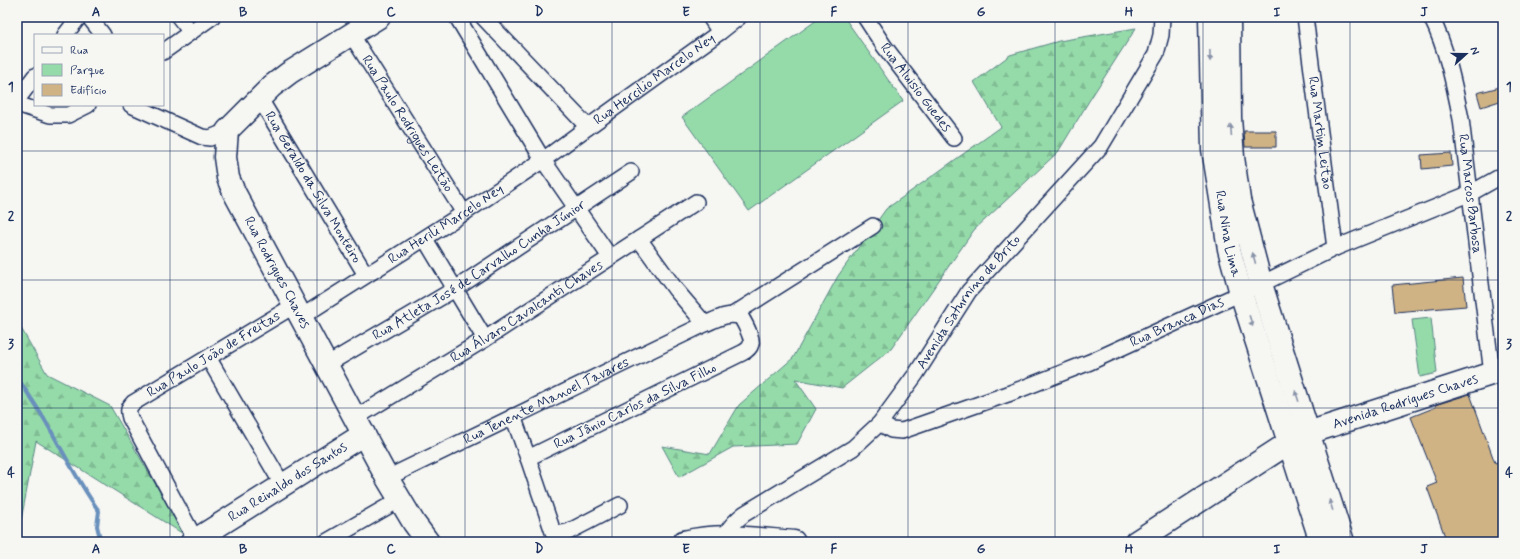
<svg xmlns="http://www.w3.org/2000/svg" width="1520" height="559" font-family="Mynerve,sans-serif">
	<style>
		.green { fill: #95dba9; stroke: #588584 }
		.forest { fill: url(#forest-firs); stroke: #588584 }
		.lines { fill: none; stroke-linecap: round; stroke-linejoin: round }
		.stream { stroke: #6990bc; stroke-width: 4 }
		.building { fill: #cfb385; stroke: #1b2f5e }
		.street-casing { stroke: #1b2f5e; stroke-width: 18 }
		.secondary-casing { stroke: #1b2f5e; stroke-width: 25 }
		.primary-casing { stroke: #1b2f5e; stroke-width: 25 }
		.street { stroke: #f6f6f2; stroke-width: 15 }
		.secondary { stroke: #f6f6f2; stroke-width: 22 }
		.primary { stroke: #f6f6f2; stroke-width: 22 }
		.oneway { fill: #8892a8 }
		.grid { fill: none; stroke: #1b2f5e; stroke-width: 1; stroke-opacity: 0.55 }
		.labels { text-anchor: middle; dominant-baseline: central; stroke-width: 3.5; stroke-linejoin: round; paint-order: stroke }
		.street-label { font-size: 14px; fill: #1b2f5e; stroke: #f6f6f2 }
		.neatline { fill: none; stroke: #1b2f5e; stroke-width: 1.5 }
		.grid-label { font-size: 13px; text-anchor: middle; font-weight: bold; fill: #1b2f5e }
	</style>
	<defs>
		<pattern id="forest-firs" width="22" height="20" patternUnits="userSpaceOnUse"><rect width="22" height="20" fill="#95dba9"/><path d="M5 1l3.5 6h-7zM16 11l3.5 6h-7z" fill="#80bc94"/></pattern>
	</defs>
	<rect width="100%" height="100%" fill="#f6f6f2"/>
	<filter id="ink" filterUnits="userSpaceOnUse"><feTurbulence type="fractalNoise" baseFrequency=".025" numOctaves="2"/><feDisplacementMap in="SourceGraphic" scale="8" xChannelSelector="R" yChannelSelector="G"/><feConvolveMatrix kernelMatrix="1 2 1 2 8 2 1 2 1" color-interpolation-filters="sRGB"/></filter>
	<g filter="url(#ink)">
		<!-- green -->
		<path class="green" d="M821 17H844L903 101 749 211 682 117Z
			M1431 318 1437 373 1420 377 1412 320Z"/>
		<!-- forest -->
		<path class="forest" d="M1136 28 1089 101 1058 152 974 230 891 349 842 388 795 379 816 409 797 444 733 447 679 477 662 446 710 454 739 405 793 358 838 276 886 209 1001 127 974 82 1010 55 1059 41Z
			M17 321 47 374 110 406 185 535 36 441 17 542Z"/>
		<g class="lines">
			<!-- stream -->
			<path class="stream" d="M17 377C28 394 40 411 50 429 66 457 80 485 99 511L97 526 101 542"/>
		</g>
		<!-- building -->
		<path class="building" d="M1500 87 1503 100 1481 107 1477 93Z
			M1244 131H1276V147H1245Z
			M1451 153 1452 166 1422 169 1421 155Z
			M1463 278 1466 306 1395 312 1392 285Z
			M1470 394 1495 463 1503 460V542H1447L1427 487 1437 483 1411 417 1436 407 1435 405Z"/>
		<g class="lines">
			<!-- street casing -->
			<g class="street-casing">
				<g id="street">
					<path d="M89 17 103 35"/>
					<path d="M179 17 191 32"/>
					<path d="M457 17 543 160 610 257"/>
					<path d="M483 17 588 127"/>
					<path d="M710 17 720 32"/>
					<path id="s1" d="M865 17 884 46 954 138"/>
					<path id="s2" d="M1305 17 1335 248"/>
					<path id="s3" d="M1431 17C1447 49 1454 84 1461 119L1492 374"/>
					<path id="s4" d="M351 34 464 213"/>
					<path d="M65 35 79 17"/>
					<path d="M163 52 212 17"/>
					<path id="s5" d="M260 99 366 275"/>
					<path d="M17 100 35 76"/>
					<path d="M17 104 50 115H68L88 105"/>
					<path d="M131 105 202 137 210 138 227 131"/>
					<path d="M425 239 485 339"/>
					<path d="M639 239 676 290 705 324"/>
					<path d="M734 314 873 226"/>
					<path id="s6" d="M301 317 464 213 543 160 588 127 720 32 739 17"/>
					<path d="M209 359 282 484"/>
					<path id="s7" d="M326 365 455 289 631 172"/>
					<path d="M513 416 528 458 553 532 557 534 568 532 620 505"/>
					<path id="s8" d="M355 418 485 339 696 202"/>
					<path id="s9" d="M880 423 891 430 902 431 1008 394 1090 362 1261 284 1335 248 1471 193 1503 175"/>
					<path id="s10" d="M387 478 705 324C717 319 728 312 741 317 744 322 753 338 751 344 750 348 746 351 742 353L528 458"/>
					<path id="s11" d="M195 539 130 418C128 411 128 408 133 403L295 305"/>
					<path d="M326 542 399 500"/>
					<path id="s12" d="M723 542C726 530 735 521 744 514L853 448 880 423 916 374 969 291 1101 146 1156 54 1161 35 1162 17"/>
				</g>
			</g>
			<!-- secondary casing -->
			<g class="secondary-casing">
				<g id="secondary">
					<path id="s13" d="M379 17 289 73 272 86 227 131 225 157 228 178 234 192 387 478 414 523 428 542"/>
					<path id="s14" d="M192 542 364 434"/>
					<path d="M684 542C720 533 757 539 794 542"/>
					<path id="s15" d="M1136 542 1290 442 1308 433 1503 370"/>
				</g>
			</g>
			<!-- primary casing -->
			<g class="primary-casing">
				<g id="primary">
					<path id="s16" d="M1210 17 1213 149 1229 249 1241 293 1321 542"/>
					<path d="M1229 17 1230 118 1233 157 1239 200 1261 284 1343 542"/>
				</g>
			</g>
			<!-- street -->
			<use href="#street" class="street"/>
			<!-- secondary -->
			<use href="#secondary" class="secondary"/>
			<!-- primary -->
			<use href="#primary" class="primary"/>
		</g>
		<!-- one-way arrows -->
		<defs><path id="oneway-solid" d="M-6-.8H1V-3.2L6.5 0L1 3.2V.8H-6Z"/></defs>
		<g class="oneway">
			<use href="#oneway-solid" transform="translate(1210 56) rotate(89)"/>
			<use href="#oneway-solid" transform="translate(1231 130) rotate(-94)"/>
			<use href="#oneway-solid" transform="translate(1254 258) rotate(-105)"/>
			<use href="#oneway-solid" transform="translate(1251 321) rotate(72)"/>
			<use href="#oneway-solid" transform="translate(1297 396) rotate(-108)"/>
			<use href="#oneway-solid" transform="translate(1331 505) rotate(-108)"/>
		</g>
	</g>
	<!-- grid -->
	<path class="grid" d="M170 17V542M317 17V542M465 17V542M612 17V542M760 17V542M908 17V542M1055 17V542M1203 17V542M1350 17V542M17 151H1503M17 280H1503M17 408H1503"/>
	<g class="labels">
		<!-- street labels -->
		<g class="street-label">
			<text stroke="none"><textPath href="#s6" startOffset="426">Rua Hercilio Marcelo Ney</textPath></text>
			<text stroke="none"><textPath href="#s1" startOffset="87">Rua Aluisio Guedes</textPath></text>
			<text stroke="none"><textPath href="#s4" startOffset="106">Rua Paulo Rodrigues Leitão</textPath></text>
			<text stroke="none"><textPath href="#s2" startOffset="117">Rua Martim Leitão</textPath></text>
			<text stroke="none"><textPath href="#s5" startOffset="103">Rua Geraldo da Silva Monteiro</textPath></text>
			<text stroke="none"><textPath href="#s3" startOffset="182">Rua Marcos Barbosa</textPath></text>
			<text stroke="none"><textPath href="#s6" startOffset="172">Rua Herili Marcelo Ney</textPath></text>
			<text stroke="none"><textPath href="#s16" startOffset="218">Rua Nina Lima</textPath></text>
			<text stroke="none"><textPath href="#s7" startOffset="180">Rua Atleta José de Carvalho Cunha Júnior</textPath></text>
			<text stroke="none"><textPath href="#s13" startOffset="345">Rua Rodrigues Chaves</textPath></text>
			<text stroke="none"><textPath href="#s12" startOffset="350">Avenida Saturnino de Brito</textPath></text>
			<text stroke="none"><textPath href="#s8" startOffset="202">Rua Álvaro Cavalcanti Chaves</textPath></text>
			<text stroke="none"><textPath href="#s9" startOffset="320">Rua Branca Dias</textPath></text>
			<text stroke="none"><textPath href="#s11" startOffset="248">Rua Paulo João de Freitas</textPath></text>
			<text stroke="none"><textPath href="#s10" startOffset="177">Rua Tenente Manoel Tavares</textPath></text>
			<text stroke="none"><textPath href="#s15" startOffset="306">Avenida Rodrigues Chaves</textPath></text>
			<text transform="translate(635 406) rotate(-26)">Rua Jânio Carlos da Silva Filho</text>
			<text stroke="none"><textPath href="#s14" startOffset="113">Rua Reinaldo dos Santos</textPath></text>
		</g>
	</g>
	<!-- margin -->
	<rect width="1520" height="559" fill="none" stroke="#f6f6f2" stroke-width="44"/>
	<!-- legend -->
	<rect x="34" y="34" width="130" height="72" fill="#f6f6f2" stroke="#9ea6b7"/>
	<rect x="42" y="47" width="20" height="6" fill="#f6f6f2" stroke="#9ea6b7"/>
	<text x="70" y="54" font-size="12" fill="#1b2f5e">Rua</text>
	<rect x="42" y="64" width="20" height="12" fill="#95dba9" stroke="#9ea6b7"/>
	<text x="70" y="74" font-size="12" fill="#1b2f5e">Parque</text>
	<rect x="42" y="84" width="20" height="12" fill="#cfb385" stroke="#9ea6b7"/>
	<text x="70" y="94" font-size="12" fill="#1b2f5e">Edifício</text>
	<!-- north arrow -->
	<g transform="translate(1466 54) rotate(69)" stroke="#f6f6f2" stroke-width="3" paint-order="stroke">
	<path d="M0-3L7 15L0 10L-7 15Z" fill="#1b2f5e"/>
	<text y="-6" font-size="11" font-weight="bold" text-anchor="middle" fill="#1b2f5e">N</text>
	</g>
	<rect x="22" y="22" width="1476" height="515" class="neatline"/>
	<g class="grid-label">
		<text x="96" y="16">A</text>
		<text x="243" y="16">B</text>
		<text x="391" y="16">C</text>
		<text x="539" y="16">D</text>
		<text x="686" y="16">E</text>
		<text x="834" y="16">F</text>
		<text x="981" y="16">G</text>
		<text x="1129" y="16">H</text>
		<text x="1277" y="16">I</text>
		<text x="1424" y="16">J</text>
		<text x="11" y="91">1</text>
		<text x="1509" y="91">1</text>
		<text x="11" y="220">2</text>
		<text x="1509" y="220">2</text>
		<text x="11" y="348">3</text>
		<text x="1509" y="348">3</text>
		<text x="11" y="477">4</text>
		<text x="1509" y="477">4</text>
		<text x="96" y="553">A</text>
		<text x="243" y="553">B</text>
		<text x="391" y="553">C</text>
		<text x="539" y="553">D</text>
		<text x="686" y="553">E</text>
		<text x="834" y="553">F</text>
		<text x="981" y="553">G</text>
		<text x="1129" y="553">H</text>
		<text x="1277" y="553">I</text>
		<text x="1424" y="553">J</text>
	</g>
</svg>
